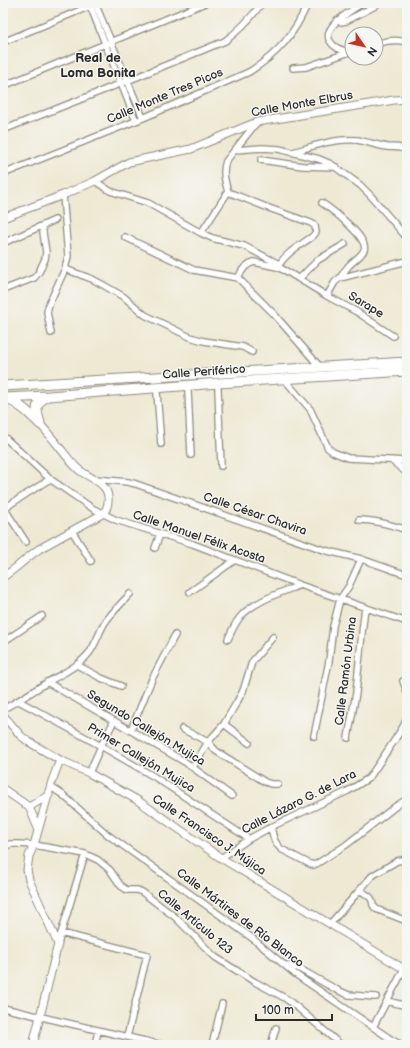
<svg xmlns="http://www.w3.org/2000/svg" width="410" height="1048" font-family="'Balsamiq Sans',sans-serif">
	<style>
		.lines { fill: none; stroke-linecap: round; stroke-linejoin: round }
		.minor-casing { stroke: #8c8a7f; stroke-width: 8 }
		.tertiary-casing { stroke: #8c8a7f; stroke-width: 9 }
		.trunk-casing { stroke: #8c8a7f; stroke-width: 11 }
		.minor { stroke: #fff; stroke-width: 5.5 }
		.tertiary { stroke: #fff; stroke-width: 7 }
		.trunk { stroke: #fff; stroke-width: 9 }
		.labels { text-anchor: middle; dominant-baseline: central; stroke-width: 3; stroke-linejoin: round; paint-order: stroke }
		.street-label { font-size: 12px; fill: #2b2b2b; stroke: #f6f6f2 }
		.neighbourhood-label { font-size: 13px; font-weight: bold; fill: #2b2b2b; stroke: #f6f6f2 }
	</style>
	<rect width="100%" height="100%" fill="#f6f6f2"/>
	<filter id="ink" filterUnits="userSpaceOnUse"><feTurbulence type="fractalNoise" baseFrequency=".025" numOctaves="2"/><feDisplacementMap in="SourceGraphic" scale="8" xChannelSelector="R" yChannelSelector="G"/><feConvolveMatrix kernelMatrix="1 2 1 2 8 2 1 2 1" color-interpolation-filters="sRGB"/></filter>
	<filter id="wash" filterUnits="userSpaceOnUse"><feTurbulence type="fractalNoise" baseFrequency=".012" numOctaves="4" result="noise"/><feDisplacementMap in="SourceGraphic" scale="16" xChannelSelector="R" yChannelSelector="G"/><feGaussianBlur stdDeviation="0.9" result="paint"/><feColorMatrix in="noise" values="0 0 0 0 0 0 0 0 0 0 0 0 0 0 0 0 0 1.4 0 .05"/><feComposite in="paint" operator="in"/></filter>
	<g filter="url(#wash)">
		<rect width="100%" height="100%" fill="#eee9d3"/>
	</g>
	<g filter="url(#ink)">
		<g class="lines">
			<!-- minor casing -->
			<g class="minor-casing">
				<path id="minor" d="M89 3 136 121
					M95 3 143 118
					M337 20 341 22 346 21 375 6 378 3
					M3 42 93 5
					M376 44C387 40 396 39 407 42
					M350 52C341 50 333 48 329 39 324 25 353 10 362 3
					M293 68 306 67 350 52
					M3 86 205 3
					M3 130 127 81 225 41C240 30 251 18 262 3
					M235 150 262 148 279 149 319 159 331 164 360 185 371 196 407 238
					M293 152C314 146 335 138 357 140 367 142 377 145 387 147 394 148 403 146 407 152
					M261 160 303 166 336 167
					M3 174 143 118 249 72C278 54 294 35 308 3
					M95 181 110 191 148 203 201 233 212 238 244 246 279 264
					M228 192 266 207 311 223 315 226 316 232 313 236C301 245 285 253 278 267
					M322 203C331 209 369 238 364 250 362 256 351 262 347 268 344 271 342 275 340 278
					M201 233 228 192C225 181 222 172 226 161L257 122
					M125 237 194 270 238 278
					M3 243 55 220
					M65 269 92 279 105 286 124 297 145 315 190 337 204 341 243 347 252 352
					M238 278C241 271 245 264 254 262L277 267 286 271 327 296 357 312 393 336
					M238 278 273 313 320 367
					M299 279 318 260 345 244
					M3 290 34 278 39 272 45 259 46 252 42 226
					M327 296 335 282 340 278 407 261
					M51 333 47 312 49 304 65 269 68 256 63 195
					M284 379 310 409 328 448 333 452 348 458 407 461
					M218 389 221 466
					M188 391 191 455
					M157 393 161 444
					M3 436 50 479 92 508 116 520 193 544 300 585 407 622
					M392 461 407 473
					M95 479 128 482 136 484 324 550 361 559 407 575
					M4 508 26 542
					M3 509 50 479
					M359 520C375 520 392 525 407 530
					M72 531 91 561
					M155 548 160 534
					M190 592 235 560
					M228 639C232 631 235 622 242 615 257 600 280 593 300 585
					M3 642 42 616
					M77 665 101 678 121 686
					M403 681 407 692
					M47 682 185 762 232 796
					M19 701 101 746 153 776 249 839
					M3 709C19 701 33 691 48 682 63 673 79 666 90 652 96 643 99 633 104 624 111 613 121 604 130 594
					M224 724 249 743
					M182 729 208 742 216 751 265 782 271 784H278
					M131 730 152 679 175 635
					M314 736 329 661 333 626 336 615 340 599 349 586 361 559
					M348 738 356 693 362 633 365 607
					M193 767 208 742 224 724 237 702 243 691 252 662 273 637
					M89 773 101 746 114 721
					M51 787 63 795 108 835 252 938 295 974 392 1040 402 1045
					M271 827C273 836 274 843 281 849L310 864 314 865 318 863 346 845 396 806 407 799
					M3 848 10 844H18L34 845 85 854 98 860 110 870 121 886 127 890H137L142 892 175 917 215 957 255 982 285 998 298 1008 341 1045
					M221 858 249 839 271 827 348 791 369 778 392 744 403 727 407 718
					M360 890 370 897 372 900 373 905 376 909 404 920
					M330 924 372 876 397 861 407 859
					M61 933 147 955 127 1037
					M58 944 85 854
					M286 965 298 968 337 990 349 995 376 997
					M387 1001 407 1006
					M3 1008 162 1045
					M373 1027 404 969
					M95 1045 98 1031
					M212 1045 222 1004
					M271 1045 276 1028"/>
			</g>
			<!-- tertiary casing -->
			<g class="tertiary-casing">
				<path id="tertiary" d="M3 218 63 195 95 181 129 162 191 149 257 122 394 100 407 99
					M3 577C16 569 26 558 39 549L104 513C109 506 110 494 104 487 97 479 86 476 78 469 71 463 66 455 60 448 54 440 47 432 40 424
					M3 715 21 736 29 742 60 760 89 773 137 800 221 858 404 969 407 970
					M3 789 29 807 38 828
					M29 807 49 795
					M33 1045 58 944 29 880 27 870 29 856 34 845 52 781 60 760"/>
			</g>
			<!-- trunk casing -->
			<g class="trunk-casing">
				<path id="trunk" d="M3 386 407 362
					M3 398 48 396 219 383 407 371
					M6 398C20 404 30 414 40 424
					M40 423C36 410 34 403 48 396"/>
			</g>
			<!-- minor -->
			<use href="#minor" class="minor"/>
			<!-- tertiary -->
			<use href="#tertiary" class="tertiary"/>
			<!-- trunk -->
			<use href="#trunk" class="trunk"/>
		</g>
	</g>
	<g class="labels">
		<!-- street labels -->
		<g class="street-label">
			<text transform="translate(165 96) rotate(-23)">Calle Monte Tres Picos</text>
			<text transform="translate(302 104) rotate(-10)">Calle Monte Elbrus</text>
			<text transform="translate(366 305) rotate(31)">Sarape</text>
			<text transform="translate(204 372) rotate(-4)">Calle Periférico</text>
			<text transform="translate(255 514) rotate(19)">Calle César Chavira</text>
			<text transform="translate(199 537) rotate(19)">Calle Manuel Félix Acosta</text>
			<text transform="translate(346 671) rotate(-83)">Calle Ramón Urbina</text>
			<text transform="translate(146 728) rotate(31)">Segundo Callejón Mujica</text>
			<text transform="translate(141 758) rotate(31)">Primer Callejón Mujica</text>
			<text transform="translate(299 802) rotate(-27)">Calle Lázaro G. de Lara</text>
			<text transform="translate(209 835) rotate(34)">Calle Francisco J. Mújica</text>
			<text transform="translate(240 918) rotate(37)">Calle Mártires de Río Blanco</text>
			<text transform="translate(195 922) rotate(40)">Calle Artículo 123</text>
		</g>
		<!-- neighbourhood labels -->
		<g class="neighbourhood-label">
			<text x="98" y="58">Real de<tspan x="98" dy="15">Loma Bonita</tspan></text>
		</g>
	</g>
	<!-- margin -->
	<rect width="410" height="1048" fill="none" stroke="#f6f6f2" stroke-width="16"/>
	<!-- north arrow -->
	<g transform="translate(364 46) rotate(124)"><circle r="19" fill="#f6f6f2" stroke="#a5a5a2"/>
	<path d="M0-3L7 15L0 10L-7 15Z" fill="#c8321e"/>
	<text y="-6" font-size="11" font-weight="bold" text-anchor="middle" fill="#2b2b2b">N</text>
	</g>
	<!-- scale -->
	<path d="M256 1014v6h76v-6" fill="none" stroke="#2b2b2b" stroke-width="2"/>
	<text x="262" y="1014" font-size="12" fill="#2b2b2b" stroke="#f6f6f2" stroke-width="3" paint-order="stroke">100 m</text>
</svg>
